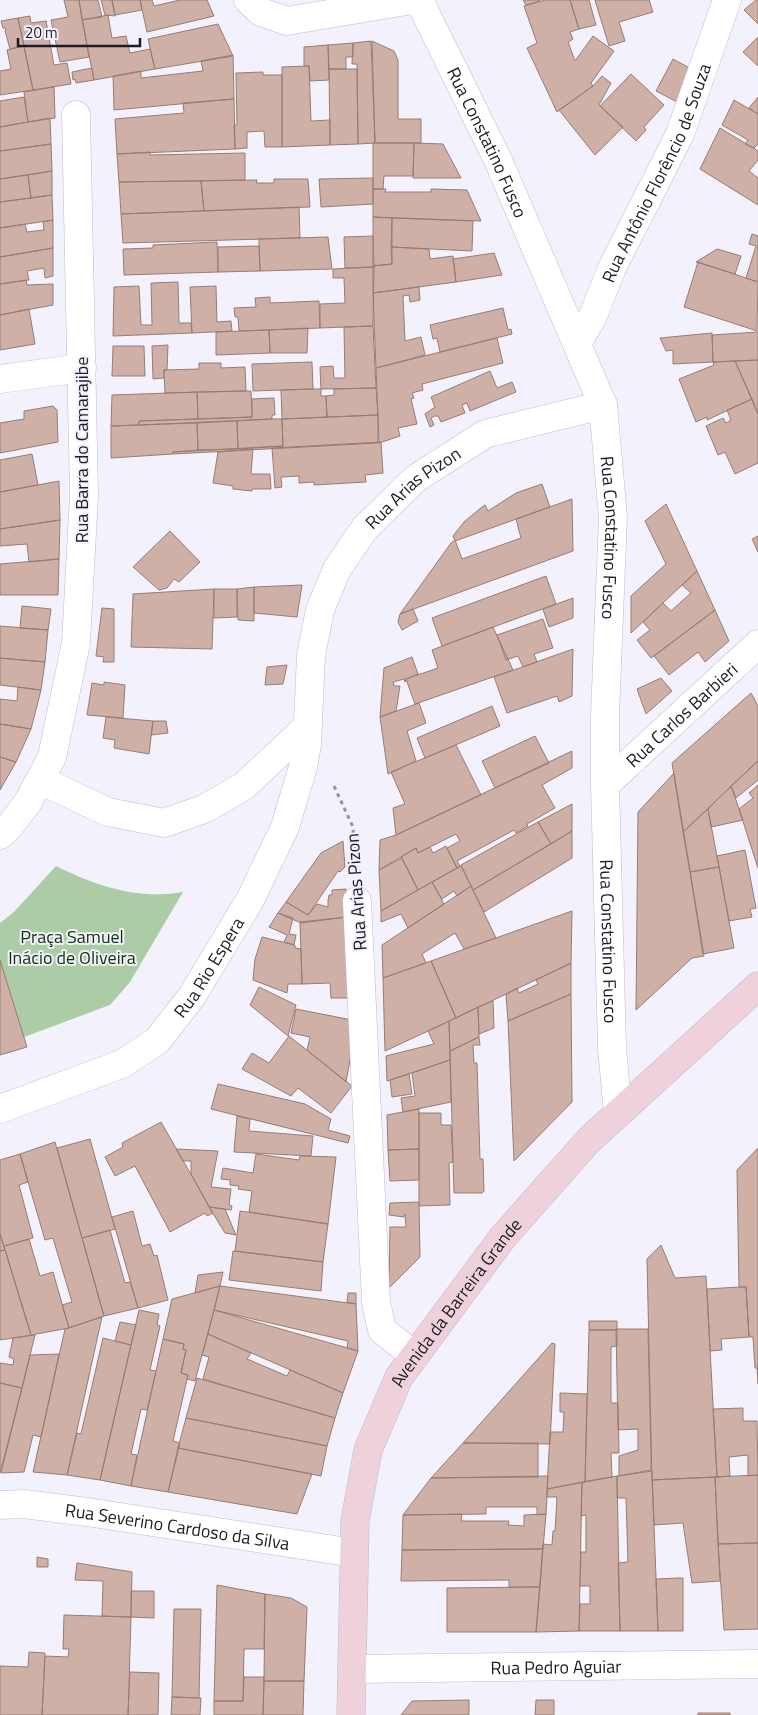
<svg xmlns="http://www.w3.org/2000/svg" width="758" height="1715" font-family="'Titillium Web',sans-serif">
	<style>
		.green { fill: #accca5 }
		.building { fill: #ceb0a7; stroke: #987c74 }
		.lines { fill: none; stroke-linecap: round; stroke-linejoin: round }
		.street-casing { stroke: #bebbd6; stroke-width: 29 }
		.secondary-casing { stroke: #bebbd6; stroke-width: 29 }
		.path { stroke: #95949f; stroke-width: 3; stroke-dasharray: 4 4; stroke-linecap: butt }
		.street { stroke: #fff; stroke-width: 28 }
		.secondary { stroke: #eed1da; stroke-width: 28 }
		.labels { text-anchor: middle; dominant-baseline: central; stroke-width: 4; stroke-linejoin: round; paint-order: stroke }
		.street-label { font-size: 18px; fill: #1d1c26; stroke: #f2f1fc }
		.park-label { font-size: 18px; fill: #0f3207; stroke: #f2f1fc }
	</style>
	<rect width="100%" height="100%" fill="#f2f1fc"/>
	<!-- green -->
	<path class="green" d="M56 866C96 886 138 900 183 892L130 982 110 1005 0 1046V923L14 912Z"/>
	<!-- building -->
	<path class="building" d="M64 0H79L89 57 60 62 51 20 68 17Z
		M79 0H98L102 17 82 20Z
		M101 0H112L115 16 105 15Z
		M112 0H140L142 10 115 15Z
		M140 0H152L154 6 180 0H207L214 16 147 32Z
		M523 0H540V1L526 5Z
		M545 0H570L579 29 570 32 573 39 568 42 575 61 593 36 614 51 591 83 593 86 557 112 527 48 537 43 524 6Z
		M570 0H589L596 25 579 29Z
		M595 0H649L653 12 619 22 625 41 609 46Z
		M756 0H758V24L744 10Z
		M108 15 112 38 126 36 130 53 150 49 155 69 94 80 82 20Z
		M30 16 31 23 46 21 54 65 67 63 71 84 33 90 18 18Z
		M18 18 24 46 10 49 5 31 6 28H3L1 21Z
		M218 24 233 56 155 69 148 39Z
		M758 37V66L743 52Z
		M371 41 375 143 358 144 357 64H352L353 43Z
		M372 41 394 51 398 60V119H421V143H375Z
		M353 43V57H346V69H329L328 45Z
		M328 45 329 80 310 81 309 66H304V47Z
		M24 46 33 90 0 95V71L11 69 7 50Z
		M233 55 234 99 114 110 113 76 141 71V78L203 71 201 61Z
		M673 59 697 72 681 104 656 91Z
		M309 66 311 121 330 120V145L282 147V67Z
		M92 68 94 80 76 83 75 79 73 80 72 72Z
		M329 69H357L358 144 330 145Z
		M263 72V75H282V147H265L264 131 247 132V148L235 149 234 125H237L236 73Z
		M631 74 664 105 644 127 646 130 636 141 600 106Z
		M602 76 611 83 599 105 623 127 595 155 559 110 593 86Z
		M54 87 55 118 28 122 24 92Z
		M24 97 28 122 0 127V101Z
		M758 97V114L749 108Z
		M234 99 235 149 117 154 115 119 184 113 183 103Z
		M734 100 758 114V144L754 148 745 144 748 140 722 125Z
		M50 118 51 144 0 151V127Z
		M720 128 758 151V160L749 171 758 178V205L700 169Z
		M373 143H414L413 176H384L383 189H373Z
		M414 143 443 144 461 178H413Z
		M51 144 52 171 0 179V151Z
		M150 152V155L245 153V180L119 182 117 154Z
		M52 171V195L31 198 28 175Z
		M28 175 31 198 0 202V179Z
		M373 178V204L321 207 319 179Z
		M274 179H308L310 207 204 211 201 181 257 180 256 183H274Z
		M201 181 204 211 121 214 119 182Z
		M373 189H386L385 192H431V189L467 190 481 221 373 217Z
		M52 195 53 220 0 228V202Z
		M299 207 300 238 123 243 121 214Z
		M373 217 392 218V264L373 266Z
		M392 218 473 221 472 251 391 247Z
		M53 220V248L0 257V228L25 224 27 232 44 230 43 222Z
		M752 234 758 236V282L746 278 756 246 749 244Z
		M373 236 374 267 345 268 344 237Z
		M328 237 332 269 260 271 259 239Z
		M217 242 218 272 124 275 123 249 153 248V245Z
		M259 246 260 271 218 272V247Z
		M391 247 429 249 430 259 453 256 456 282 373 293V266L392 264Z
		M53 248V276L45 278 44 268 27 271 29 280 0 284V257Z
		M717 249 741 256 735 274 696 262Z
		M494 253 502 275 456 282 453 259Z
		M698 262 758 282 757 331 684 307Z
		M374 267 373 326 320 328V304L345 303 344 278H333V269Z
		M26 280 27 285 53 284V305L0 315V284Z
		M178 282 179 323H191L192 333 113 336 114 287 139 286 141 325H152L151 283Z
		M216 286 217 322 231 321 232 331 192 333 190 287Z
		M419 287 420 300 410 302 409 295 403 296 405 341 421 337 425 355 376 368 373 293Z
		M270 297V303L319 301 320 328 239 331 238 317H235L234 308 256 307 255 298Z
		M503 308 508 330 511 329 512 334 440 352 437 338 433 339 430 325Z
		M29 309 35 344 0 350V315Z
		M373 326 376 388 321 389 320 367 333 366 334 378H345L344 327Z
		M308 328 307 353H270L269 330Z
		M269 330 270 353 216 355V332Z
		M758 332V360L713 362 712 335Z
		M712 333 713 362 673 364V350L666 351 660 338Z
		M497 338 503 363 422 384 423 390 412 393 414 398 411 399 417 424 398 428 400 436 379 443 376 368Z
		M168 345 167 370H164V378L153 379 152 346Z
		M113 346H144L145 376H112Z
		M758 360V414L735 361Z
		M735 361 752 399 707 420V417L696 422 679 379 714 365 713 362Z
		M312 362 313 389 253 391 252 364Z
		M199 363H221V368L245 367 246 391 165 393 164 370 199 369Z
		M490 371 497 388 512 382 516 392 470 411 467 403 462 405 465 413 441 422 438 416H435L431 418 434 425 430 427 425 414 435 407 431 397Z
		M376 388 378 415 327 417 326 396 334 395V389Z
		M313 389H321V396H326L327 417 282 419 281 390Z
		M246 391H251L252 417 198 419 197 392Z
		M197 392 198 419 139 421V425L111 426 112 395Z
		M274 398 275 415H272V419L139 425V421L252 417V399Z
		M752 399 758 414V463L735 474 725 452 718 455 706 426 723 418 726 423 731 420 727 410Z
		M53 406 57 410 58 442 0 453V423L24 419V411Z
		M378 415V443L173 454V452L283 446 282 419Z
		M272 419H282L283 446 238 449 237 421Z
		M237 421 238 449 198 450 197 423Z
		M197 423 198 450 173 452V454L111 458V426Z
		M381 442 383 473 365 475 366 482 314 485V482L299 483V476L281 477 282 487 275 488 272 448Z
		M253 449 251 474H270L271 489H252V491L233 489V486L213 483 218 452Z
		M32 454 38 485 0 492V460Z
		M59 481 60 520 0 529V492Z
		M542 484 550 507 455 541 453 536 464 522 482 507 485 505 488 511 516 493Z
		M572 499 573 551 400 614 451 543 455 540 462 559 521 538 516 519Z
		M666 504 697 571 631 633V596L666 564 645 521Z
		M60 520 59 559 29 562 27 544 0 546V529Z
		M170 531 200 562 179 582 174 579 167 588 159 590 133 567Z
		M758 536V552L752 539Z
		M59 559 58 595H0V564Z
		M697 571 715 610 651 658 637 640 650 630 643 622 663 603 671 611 691 593 682 585Z
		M546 576 556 604 442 646 432 618Z
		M302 585 297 617 254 613V587Z
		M254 587V621L238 620 237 589Z
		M214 589H237V617L214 618Z
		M214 589 212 649 131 647 133 594Z
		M573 598V618L549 627 543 609Z
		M22 606 51 609 48 630 20 628Z
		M102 608 114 609V662H103L104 657 96 656Z
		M413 609 418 621 402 630 398 622 400 614Z
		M715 610 729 641 705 662 698 652 669 675 654 656Z
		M543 619 553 648 534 654 537 662 523 667 518 656 506 660 497 635Z
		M0 626 48 630 45 662 0 658Z
		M493 627 513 670 415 704 406 679 438 668 432 650Z
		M573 649 572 696 559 702 557 696 507 713 494 677Z
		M412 657 418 674 406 679 405 682 404 679 393 682 394 686H400L396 711 380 717 384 668Z
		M0 658 45 662 41 690 0 685Z
		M287 665 283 684 265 685 267 667Z
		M661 678 672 691 646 714 637 689Z
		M104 682 125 685 123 718 87 715 92 683 104 685Z
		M18 687 41 690 31 729 0 724V699L17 701Z
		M751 693 758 706V761L683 832 672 763Z
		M419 703 426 723 407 731 416 761 388 774 380 717Z
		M492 706 500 726 425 758 417 738Z
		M106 717 153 721 149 754 114 748 115 740 103 738Z
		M153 721H166L168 733 151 735Z
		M0 724 31 729 16 762 0 757Z
		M535 736 549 763 495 788 482 761Z
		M456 745 481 795 396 835 393 808 405 804 391 772Z
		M572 751V768L542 785 555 808 527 824 528 826 516 833 514 830 457 861 460 866 457 868 447 848 460 841 456 834 418 853 416 848 379 870 380 840 396 835Z
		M0 757 16 762 0 790Z
		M758 761V780L736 798 731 786Z
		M674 773 704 956 692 958 636 1010 638 812Z
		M758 785V868L739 809 753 798 749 793Z
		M731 786 743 820 711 827 708 809Z
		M572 804V831L551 844 538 822Z
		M708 809 719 867 690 872 683 832Z
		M538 822 551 844 473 890 461 865Z
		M572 831V858L484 912 473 890Z
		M343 841 345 867 340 872 338 871 308 915 286 902 321 853Z
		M446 846 457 868 418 890 401 857 416 848 418 853 430 847 433 853Z
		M745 850 756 908 750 909 752 917 729 921 717 856Z
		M402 858 418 890 381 911 379 870Z
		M461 866 471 886 457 896 454 891 442 899 432 882Z
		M719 867 734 948 703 954 690 872Z
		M432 882 444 904 408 928 401 914 381 922V911Z
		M471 886 496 938 464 949 455 933 422 954 426 963 383 978 382 945Z
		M346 889 347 917 301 923 278 913 286 902 308 915 317 904 328 907V901L329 895H332V890Z
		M572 911 571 963 456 1018 431 961Z
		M278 913 293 918 289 934 296 935 294 945 284 942 287 935 269 927Z
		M347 917 351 998H331L330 983 302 984 300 922Z
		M262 937 295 945V948L301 949 302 984H288L287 993 253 980 255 959Z
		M0 960 27 1047 0 1055Z
		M431 961 456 1018 385 1051 383 978Z
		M571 963V994L508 1021 506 994 517 988 519 993 538 984 536 980Z
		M259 987 296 1005 288 1036 250 1005Z
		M571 994 572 1102 514 1161 508 1021Z
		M493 1001 494 1028 479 1034 478 1007Z
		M478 1007 479 1037 450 1051 449 1021Z
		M296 1009 352 1020V1049L346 1082 307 1050 310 1037 291 1033Z
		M449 1021 450 1060 387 1081 386 1056 434 1044 428 1031Z
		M289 1036 352 1086 331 1113 298 1088 291 1096 242 1069 252 1053 269 1063Z
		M479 1037 480 1045H473L474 1063H477L480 1159H483L484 1191 482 1193H454L450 1051Z
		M450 1060 451 1102 403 1112 401 1098 415 1096 412 1073Z
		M409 1074 412 1094 392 1097 390 1080Z
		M218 1084 305 1104 331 1119 328 1130 350 1136 348 1143 211 1109Z
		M419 1109V1149L388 1150 387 1115Z
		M419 1113H441V1125H451L453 1162 449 1163 450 1205 419 1206Z
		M237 1116 250 1119 249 1131 313 1136 311 1156 234 1152Z
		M161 1122 213 1213 207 1216 205 1213 170 1232 135 1166 115 1176 105 1157 123 1147 122 1143Z
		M90 1139 115 1229 82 1238 57 1148Z
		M55 1142 104 1316 69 1328 62 1305 72 1302 53 1238 45 1240 20 1154Z
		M758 1148V1384L757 1368H755L753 1337H749L746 1287H739L737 1170Z
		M176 1149 218 1151 211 1187 231 1189 229 1205 232 1206 231 1210 209 1207 191 1174V1161H183Z
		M419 1149V1180L390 1181 388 1150Z
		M20 1154 28 1182 19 1185 33 1238 4 1246 0 1234V1160Z
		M256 1154 299 1160 300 1156 336 1157 328 1224 249 1212 252 1191 238 1189 239 1186 230 1185V1180L221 1179 223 1168 253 1173Z
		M419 1202 420 1257 389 1288 390 1227H406L405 1214 404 1217 389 1215 390 1203Z
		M209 1207 225 1209 236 1235 225 1233Z
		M133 1211 142 1246 150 1244 154 1256 157 1255 168 1300 138 1308 112 1217Z
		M240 1211 328 1224 323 1262 235 1251Z
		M110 1230 125 1283 130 1282 138 1308 104 1316 82 1238Z
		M0 1234 5 1250 0 1251Z
		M29 1239 40 1276 53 1272 69 1328 31 1335 4 1246Z
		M661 1245 675 1278 706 1276 717 1477 652 1480 647 1259Z
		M5 1250 31 1335 0 1340V1251Z
		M233 1251 323 1262 321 1291 229 1280Z
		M223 1272 220 1286 195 1293 198 1275Z
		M220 1286 356 1304 358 1351 347 1348 348 1341 214 1310Z
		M220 1286 214 1310 195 1381 187 1379 188 1375 181 1373 186 1350 183 1349 184 1344 163 1339 172 1299Z
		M739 1287H746L749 1337 721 1339 722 1350 710 1351 707 1289Z
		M348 1293H356V1304L347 1302Z
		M139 1310 159 1314 157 1325 160 1326 150 1370 156 1371 147 1410 141 1409 131 1454 137 1455 131 1486 100 1480Z
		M214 1310 358 1351 343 1393 208 1334Z
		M102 1317 67 1475 33 1472 65 1329Z
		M589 1321H617V1330H589Z
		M120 1322 136 1325 131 1345 115 1341Z
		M616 1329H648L651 1458V1470L619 1476V1456L638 1450V1429L618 1430Z
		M589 1330H617V1346L611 1347V1403H618L619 1453H611L612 1477 585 1482Z
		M208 1334 251 1353 247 1359 287 1376 290 1370 343 1393 335 1418 203 1379 209 1357 202 1355Z
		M35 1335 22 1388 0 1383V1363L13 1365 14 1359 9 1357 13 1338Z
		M103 1338 131 1345 100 1480 67 1475 77 1433 81 1434Z
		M163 1339 184 1344 183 1349 186 1350 181 1373 188 1375 173 1441 180 1443 168 1492 131 1486Z
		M552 1343 555 1344 550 1444 463 1443Z
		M59 1354 41 1437 33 1435 24 1472 1 1473 30 1355Z
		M197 1378 335 1418 327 1446 186 1418Z
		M0 1383 22 1388 0 1473Z
		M560 1393 587 1394 585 1482 547 1489 550 1432H563L564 1412H560Z
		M743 1408V1421H757L758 1475 748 1476V1455L729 1457 730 1476 717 1477 713 1409Z
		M186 1418 327 1446 321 1476 178 1448Z
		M463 1443H538V1477L431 1478Z
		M178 1448 312 1474 297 1514 168 1492Z
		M652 1471 658 1631H620L618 1563 628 1562 626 1498H617V1476Z
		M758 1475V1543L718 1544 715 1477Z
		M548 1476 546 1514 537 1515V1507H486V1514L403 1515 431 1478Z
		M617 1476 620 1631H579L580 1604H590V1586H580L581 1552H586V1515L581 1516 582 1482Z
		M715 1477 720 1581 692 1583 683 1523 654 1525 652 1480Z
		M582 1482 579 1631 536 1632 543 1544 552 1545 553 1531H555L557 1497H547V1489Z
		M462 1514 461 1521H509L508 1525 524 1526V1515L546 1514 543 1549 402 1550 403 1515Z
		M758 1543V1629L724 1630 718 1544Z
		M543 1549 540 1587H509V1580L401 1581 402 1550Z
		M37 1557 48 1559V1567H37Z
		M77 1563 132 1572 131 1617 102 1616 103 1581 75 1580Z
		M678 1578H683V1631H658L656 1579Z
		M217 1585 265 1594 264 1649H244L243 1701H214Z
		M540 1587 536 1632H447V1588Z
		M131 1591H154V1618L131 1617Z
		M265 1594 291 1598 307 1607 304 1681H264Z
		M174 1609H201L199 1698 172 1697Z
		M64 1615 131 1617 128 1715H42L45 1656 68 1657 69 1649H63Z
		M29 1652 45 1653 42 1715H0V1666L28 1667Z
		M130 1672 159 1673 158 1715H128Z
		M244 1677H264L263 1715H214V1701H243Z
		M264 1681H304L303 1715H263Z
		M172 1697 201 1698 200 1715H171Z
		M469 1700V1715H401L412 1701Z
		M536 1700H554V1715H535Z
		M698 1713H730V1715H698Z"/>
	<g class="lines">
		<!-- street casing -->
		<g class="street-casing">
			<g id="street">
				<path d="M248 0 261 12 287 21 412 0"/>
				<path id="s1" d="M419 0 498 160 603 405 613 517 605 714V785L612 1048 618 1113"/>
				<path id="s2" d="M577 343 593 316 612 268 680 134 727 0"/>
				<path d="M0 379 82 368"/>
				<path d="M40 780 108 812 164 823 204 809 244 786 307 727"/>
				<path id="s3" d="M605 785 758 644"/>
				<path d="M0 835 9 827 28 802 52 757 76 643 84 495 76 115"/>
				<path d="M357 901 376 1302 382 1330 415 1356"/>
				<path id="s4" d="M0 1109 122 1064 157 1041 192 996 250 900 285 827 303 767 307 745 311 655 320 610 337 569 365 528 415 479 485 434 603 405"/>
				<path id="s5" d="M0 1505 24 1504 87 1512 354 1553"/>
				<path id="s6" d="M352 1669 758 1664"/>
			</g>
		</g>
		<!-- secondary casing -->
		<g class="secondary-casing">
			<g id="secondary">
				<path id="s7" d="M351 1715 355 1521 368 1450 399 1377 503 1237 589 1140 758 986"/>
			</g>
		</g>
		<!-- path -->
		<path class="path" d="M334 786 353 827 355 866"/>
		<!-- street -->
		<use href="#street" class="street"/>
		<!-- secondary -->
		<use href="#secondary" class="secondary"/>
	</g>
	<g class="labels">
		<!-- street labels -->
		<g class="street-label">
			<text stroke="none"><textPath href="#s1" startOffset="158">Rua Constatino Fusco</textPath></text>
			<text stroke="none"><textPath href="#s2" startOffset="188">Rua Antônio Florêncio de Souza</textPath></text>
			<text transform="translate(81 450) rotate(-90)">Rua Barra do Camarajibe</text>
			<text stroke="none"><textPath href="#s4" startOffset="800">Rua Arias Pizon</textPath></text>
			<text stroke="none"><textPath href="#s1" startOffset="578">Rua Constatino Fusco</textPath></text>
			<text stroke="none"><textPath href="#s3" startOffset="104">Rua Carlos Barbieri</textPath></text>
			<text transform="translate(356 892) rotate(-94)">Rua Arias Pizon</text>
			<text stroke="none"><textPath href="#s1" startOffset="982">Rua Constatino Fusco</textPath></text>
			<text stroke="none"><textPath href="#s4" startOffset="262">Rua Rio Espera</textPath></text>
			<text stroke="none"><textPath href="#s7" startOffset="439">Avenida da Barreira Grande</textPath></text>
			<text stroke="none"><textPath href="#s5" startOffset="179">Rua Severino Cardoso da Silva</textPath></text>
			<text stroke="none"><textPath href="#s6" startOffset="204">Rua Pedro Aguiar</textPath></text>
		</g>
		<!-- park labels -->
		<g class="park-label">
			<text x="72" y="936">Praça Samuel<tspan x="72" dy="21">Inácio de Oliveira</tspan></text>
		</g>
	</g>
	<!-- scale -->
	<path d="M18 38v8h122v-8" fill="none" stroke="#1d1c26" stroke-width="2.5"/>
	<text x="25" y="38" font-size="15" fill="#1d1c26" stroke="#f2f1fc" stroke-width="4" paint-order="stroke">20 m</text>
</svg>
